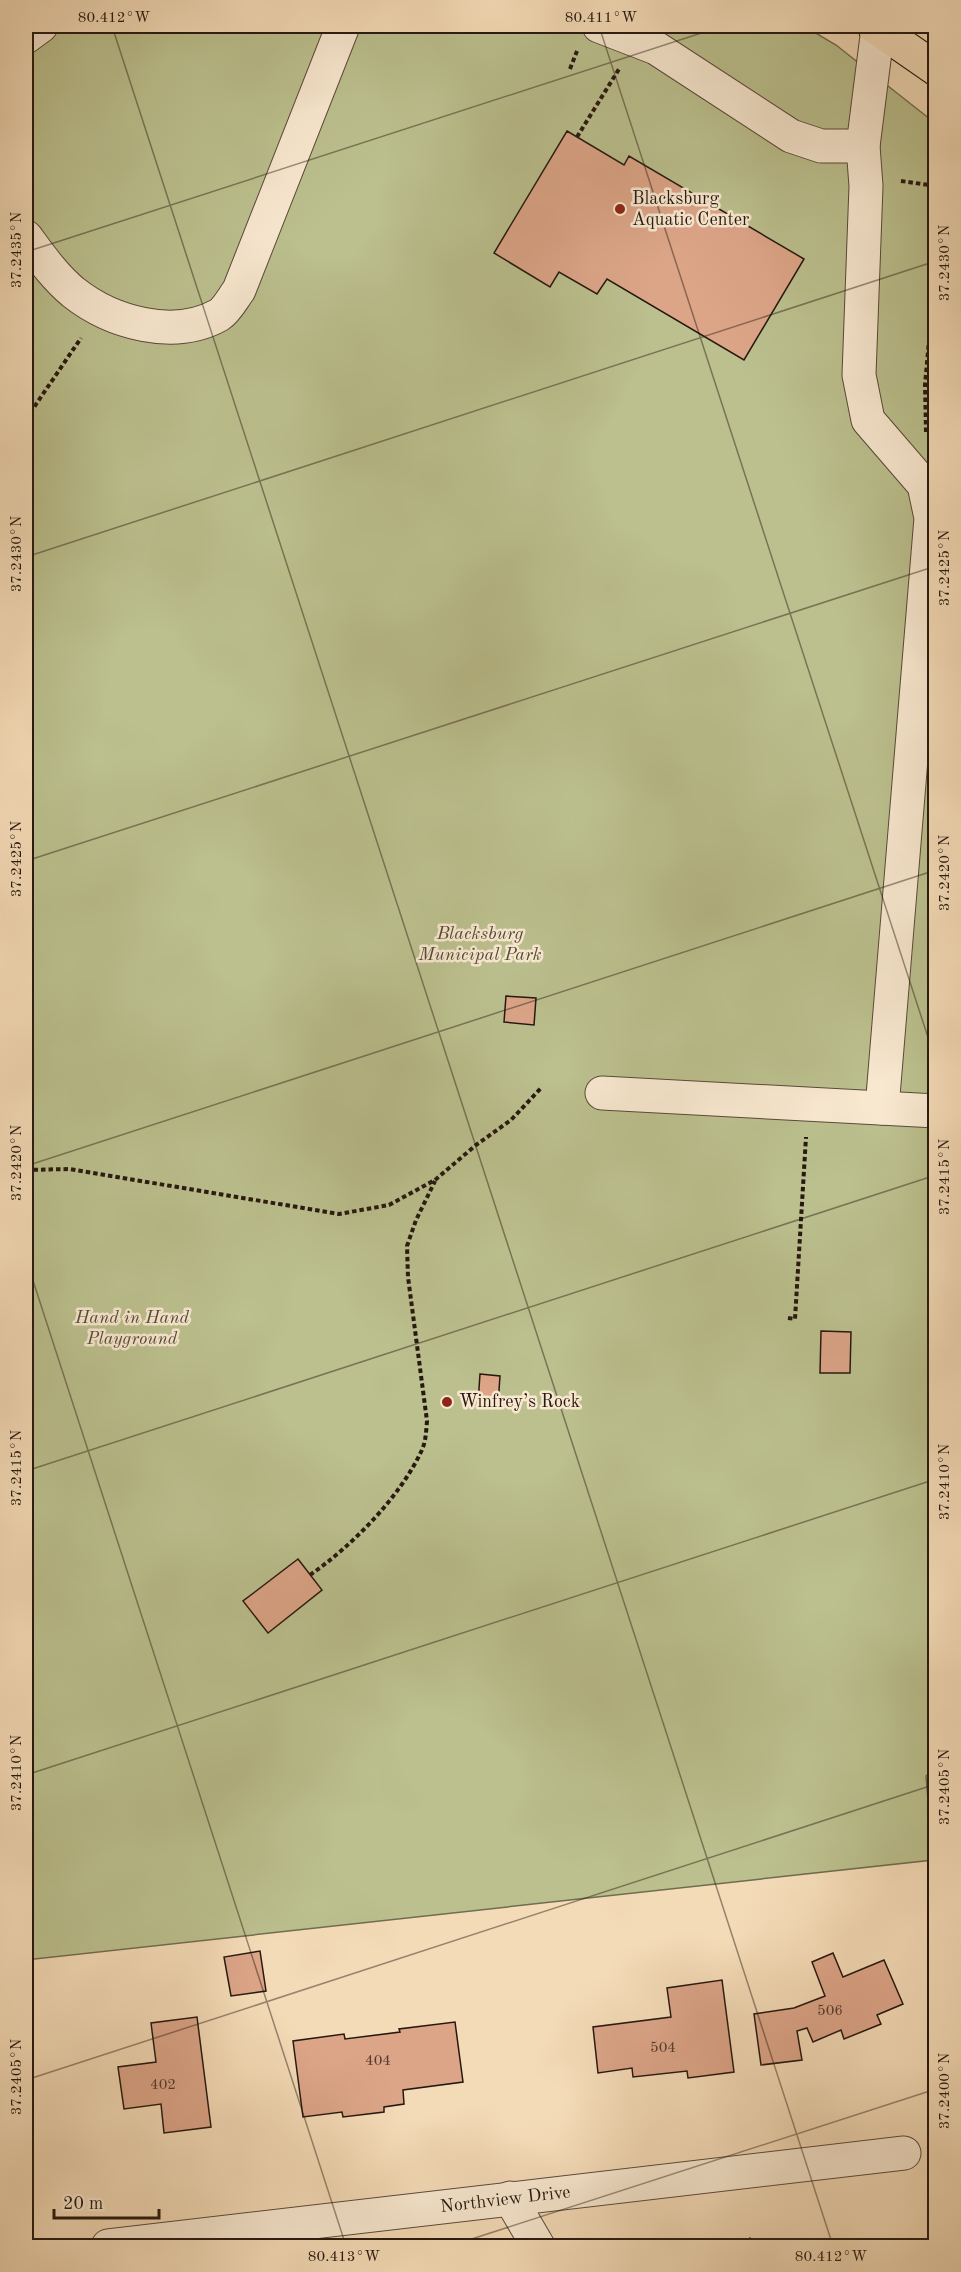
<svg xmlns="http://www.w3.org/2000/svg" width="961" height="2272" font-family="'Old Standard TT',serif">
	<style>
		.green { fill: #bbc08e; stroke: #706c4f; stroke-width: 1.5 }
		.building { fill: #dca588; stroke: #261810; stroke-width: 1.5 }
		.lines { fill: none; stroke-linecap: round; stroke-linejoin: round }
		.minor-casing { stroke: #5a493a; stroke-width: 35 }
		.major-casing { stroke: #261810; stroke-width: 35 }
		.path { stroke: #261810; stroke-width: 4; stroke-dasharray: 4.5 3; stroke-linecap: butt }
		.minor { stroke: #f8e8d0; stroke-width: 33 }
		.major { stroke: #f4dbb7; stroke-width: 33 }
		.ticks { fill: none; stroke: #261810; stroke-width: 1.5; stroke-opacity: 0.45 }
		.poi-dot { fill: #8f2418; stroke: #f8e8d0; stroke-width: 2 }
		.labels { text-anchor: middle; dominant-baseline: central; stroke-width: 5; stroke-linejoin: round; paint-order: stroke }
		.number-label { font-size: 15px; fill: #543b2e }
		.poi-label { font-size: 18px; fill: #261810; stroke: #f8e8d0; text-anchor: start }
		.park-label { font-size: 18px; font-style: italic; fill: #534a36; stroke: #f8e8d0 }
		.street-label { font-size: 18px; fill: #261810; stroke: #f8e8d0 }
		.neatline { fill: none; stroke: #261810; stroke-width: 2 }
		.ticks-label { font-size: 15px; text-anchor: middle; fill: #261810 }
	</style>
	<rect width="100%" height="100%" fill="#f4dbb7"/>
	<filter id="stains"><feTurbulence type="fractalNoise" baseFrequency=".00333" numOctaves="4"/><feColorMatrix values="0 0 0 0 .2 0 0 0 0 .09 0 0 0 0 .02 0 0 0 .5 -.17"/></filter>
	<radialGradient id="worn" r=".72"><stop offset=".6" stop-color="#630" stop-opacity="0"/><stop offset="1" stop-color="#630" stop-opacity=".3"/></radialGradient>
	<!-- green -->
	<path class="green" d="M26 26H804L836 45 935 123 936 1767 926 1776 933 1860 26 1960Z"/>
	<!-- building -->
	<path class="building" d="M567 131 624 165 629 156 804 259 744 360 607 279 597 294 559 272 550 287 494 253Z
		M506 996 536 998 534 1025 504 1022Z
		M821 1331 851 1332 850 1373H820Z
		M480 1374 500 1376 498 1405 478 1403Z
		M298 1559 322 1590 268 1633 243 1601Z
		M260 1951 266 1991 231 1996 224 1957Z
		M833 1953 843 1977 884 1960 903 2004 877 2015 881 2024 844 2039 841 2030 813 2042 807 2028 797 2031 802 2060 761 2065 754 2014 794 2008 825 1996 812 1962Z
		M722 1980 734 2072 688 2078 687 2071 633 2077 632 2068 598 2073 593 2027 671 2017 667 1988Z
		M197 2017 211 2127 164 2133 161 2104 124 2109 118 2067 156 2062 151 2023Z
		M455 2022 463 2082 403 2090 404 2104 384 2107V2112L343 2117 342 2112 303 2117 293 2041 344 2034 345 2039 400 2032 399 2029Z
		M750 2238 759 2246H742Z"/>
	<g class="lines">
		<!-- minor casing -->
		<g class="minor-casing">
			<g id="minor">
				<path d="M599 26 656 48 791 136 821 146H863"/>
				<path d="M878 28 863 146 866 186 859 375 868 420 924 485 931 518 882 1108"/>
				<path d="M26 37 41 26"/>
				<path d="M26 237C40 256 54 276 73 292 112 323 174 340 219 315 227 310 233 298 239 290L343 26"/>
				<path d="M602 1093 936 1111"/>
				<path d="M510 2198 538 2246"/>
				<path id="s1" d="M108 2246 904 2153"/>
			</g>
		</g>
		<!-- major casing -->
		<g class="major-casing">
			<path id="major" d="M874 26 936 69"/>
		</g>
		<!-- path -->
		<path class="path" d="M570 69 577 51
			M577 137 619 69
			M901 181 936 186
			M26 419 81 338
			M926 432 925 385 936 262
			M26 1170 69 1169 339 1214 389 1205 435 1180 476 1145 511 1120 541 1088
			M788 1318 795 1319 806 1137
			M310 1575C352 1546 399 1498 421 1452 426 1442 426 1432 427 1421L408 1277 407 1246 416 1220 435 1181"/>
		<!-- minor -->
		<use href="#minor" class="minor"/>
		<!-- major -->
		<use href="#major" class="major"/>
	</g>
	<!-- ticks -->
	<path class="ticks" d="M112 26 833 2246M599 26 936 1062M26 252 723 26M26 557 936 261M26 861 936 566M26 1166 936 870M26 1259 346 2246M26 1471 936 1175M26 1775 936 1479M26 2080 936 1784M450 2246 936 2089"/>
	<!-- markers -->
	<g class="poi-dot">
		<circle cx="620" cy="209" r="6"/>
		<circle cx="447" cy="1402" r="6"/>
	</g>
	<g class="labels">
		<!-- number labels -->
		<g class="number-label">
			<text x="830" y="2011">506</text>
			<text x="663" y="2048">504</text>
			<text x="378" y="2061">404</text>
			<text x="163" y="2085">402</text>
		</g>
		<!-- poi labels -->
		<g class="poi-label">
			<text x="632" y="199">Blacksburg<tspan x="632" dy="21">Aquatic Center</tspan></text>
			<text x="459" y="1402">Winfrey’s Rock</text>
		</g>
		<!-- park labels -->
		<g class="park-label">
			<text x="480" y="934">Blacksburg<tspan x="480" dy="21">Municipal Park</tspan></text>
			<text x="132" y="1318">Hand in Hand<tspan x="132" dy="21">Playground</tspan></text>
		</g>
		<!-- street labels -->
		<g class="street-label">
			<text stroke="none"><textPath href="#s1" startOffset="400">Northview Drive</textPath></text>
		</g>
	</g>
	<!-- margin -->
	<rect width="961" height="2272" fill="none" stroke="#f4dbb7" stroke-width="66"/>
	<!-- scale -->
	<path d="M54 2209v9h105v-9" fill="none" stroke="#261810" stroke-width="3"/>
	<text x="63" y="2209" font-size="18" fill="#261810" stroke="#f8e8d0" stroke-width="4.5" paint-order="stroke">20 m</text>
	<rect x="33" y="33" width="895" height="2206" class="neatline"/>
	<g class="ticks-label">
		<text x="114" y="22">80.412°W</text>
		<text x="601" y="22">80.411°W</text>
		<text transform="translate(16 250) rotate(-90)" y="5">37.2435°N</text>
		<text transform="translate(944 263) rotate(-90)" y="5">37.2430°N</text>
		<text transform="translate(16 554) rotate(-90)" y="5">37.2430°N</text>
		<text transform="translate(944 568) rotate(-90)" y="5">37.2425°N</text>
		<text transform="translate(16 859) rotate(-90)" y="5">37.2425°N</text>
		<text transform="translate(944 873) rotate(-90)" y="5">37.2420°N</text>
		<text transform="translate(16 1163) rotate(-90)" y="5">37.2420°N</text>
		<text transform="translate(944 1177) rotate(-90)" y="5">37.2415°N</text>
		<text transform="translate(16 1468) rotate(-90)" y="5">37.2415°N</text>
		<text transform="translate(944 1482) rotate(-90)" y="5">37.2410°N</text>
		<text transform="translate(16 1773) rotate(-90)" y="5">37.2410°N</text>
		<text transform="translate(944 1787) rotate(-90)" y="5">37.2405°N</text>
		<text transform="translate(16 2077) rotate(-90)" y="5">37.2405°N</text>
		<text transform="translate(944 2091) rotate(-90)" y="5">37.2400°N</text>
		<text x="344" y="2261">80.413°W</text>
		<text x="831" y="2261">80.412°W</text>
	</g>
	<rect width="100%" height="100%" filter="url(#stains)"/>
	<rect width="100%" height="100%" fill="url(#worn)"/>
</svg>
